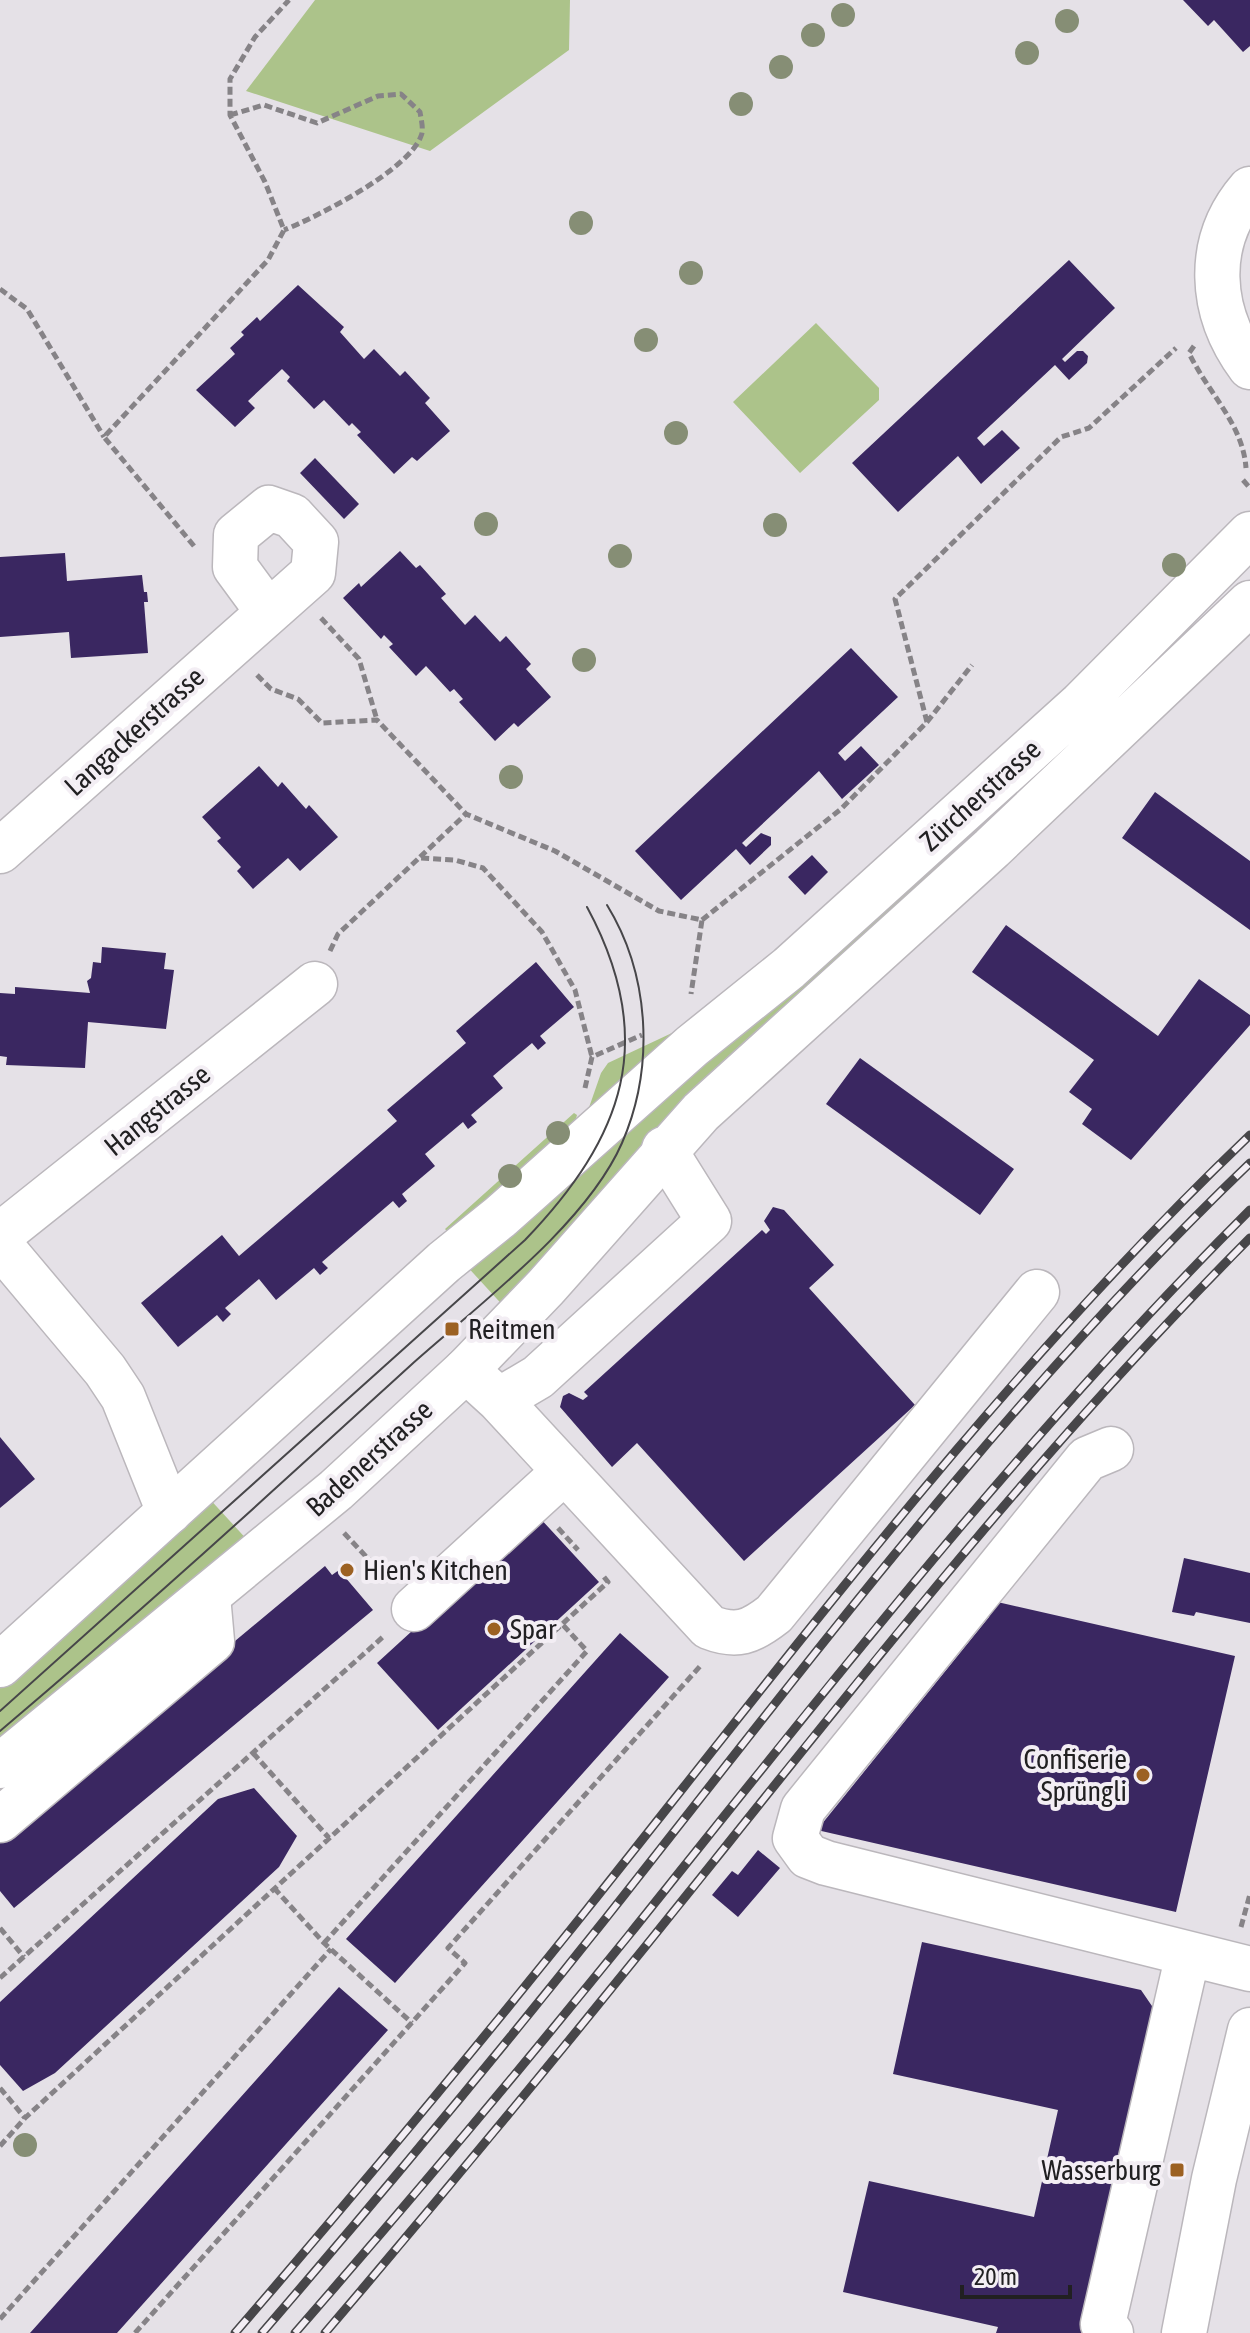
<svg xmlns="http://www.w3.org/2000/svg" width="1250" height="2333" font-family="'Asap Condensed',sans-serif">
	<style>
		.green { fill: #acc38a }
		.building { fill: #3a2761 }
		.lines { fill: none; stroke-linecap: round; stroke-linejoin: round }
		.minor-casing { stroke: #bbb7bc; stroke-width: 47 }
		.major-casing { stroke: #bbb7bc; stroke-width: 47 }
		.path { stroke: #868387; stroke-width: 5; stroke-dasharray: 8 4; stroke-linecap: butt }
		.minor { stroke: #fff; stroke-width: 44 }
		.major { stroke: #fff; stroke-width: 44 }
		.tram { stroke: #474649; stroke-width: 2 }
		.rail-casing { stroke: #474649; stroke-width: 9 }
		.rail { stroke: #f3eef4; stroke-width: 6; stroke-dasharray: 18; stroke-linecap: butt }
		.tree { fill: #868e75 }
		.poi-dot { fill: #9c6122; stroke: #f3eef4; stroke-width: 3 }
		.labels { text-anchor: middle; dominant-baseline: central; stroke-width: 8; stroke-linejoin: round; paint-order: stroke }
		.street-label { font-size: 28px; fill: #212022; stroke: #f3eef4 }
		.poi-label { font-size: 28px; fill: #212022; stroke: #f3eef4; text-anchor: start }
	</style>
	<rect width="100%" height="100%" fill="#e5e1e7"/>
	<!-- green -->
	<path class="green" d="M315 0H570L569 50 430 151 246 91Z
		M816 323 879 388V400L800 473 733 402Z
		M1035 770 1040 774 508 1311 463 1262Z
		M721 1010 585 1119 601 1073 608 1063Z
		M574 1113 577 1115 575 1122 452 1237 445 1229Z
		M206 1495 251 1544 0 1750V1683Z"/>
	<!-- building -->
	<path class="building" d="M1183 0H1250V46L1243 52 1214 20 1208 26Z
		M1069 260 1115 308 1062 359 1065 362 1077 351H1083L1088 356 1087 363 1069 380 1055 365 977 438 984 446 1002 430 1020 448 981 484 958 456 898 512 852 463Z
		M298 285 344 327 340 332 364 359 374 349 400 376 405 371 430 398 425 403 450 431 417 461 412 457 394 474 357 435 361 432 352 423 349 426 324 400 314 409 287 381 290 377 282 369 248 401 255 408 235 427 196 390 235 354 230 348 244 335 241 332 257 317 260 321Z
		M315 458 359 504 344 519 300 473Z
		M400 551 416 568 420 565 446 594 441 598 465 625 475 615 500 642 506 636 531 664 526 669 551 697 518 727 514 723 495 741 459 702 463 699 454 689 450 692 426 666 416 676 389 647 393 644 384 635 381 639 343 598 359 583 361 587Z
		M65 553 67 581 142 575 144 592H147L148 602H144L148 653 71 658 69 632 0 637V557Z
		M851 648 898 697 838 753 845 761 861 746 879 765 842 799 819 771 742 843 746 847 761 833 771 837V845L750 865 736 849 681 900 635 851Z
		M259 766 278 787 282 782 306 809 309 805 338 837 300 871 288 858 253 889 237 871 241 867 217 841 221 838 202 817Z
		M1155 792 1250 861V930L1122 838Z
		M812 855 828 872 805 895 788 877Z
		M1006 925 1158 1036 1199 979 1250 1015V1025L1131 1160 1082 1124 1092 1109 1069 1092 1094 1060 972 972Z
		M102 947 166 953 164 969 174 970 166 1029 88 1022 85 1068 6 1065 7 1057 0 1056V993L15 994V987L90 993 87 981 91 978 93 962 101 963Z
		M536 962 574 1007 540 1036 546 1043 538 1050 532 1043 493 1076 503 1088 471 1115 477 1122 468 1129 463 1122 425 1154 435 1166 402 1194 407 1201 399 1208 393 1201 322 1262 328 1268 320 1275 314 1268 276 1300 259 1279 225 1308 231 1314 223 1322 217 1315 178 1347 141 1303 222 1235 239 1256 397 1121 387 1110 466 1043 456 1031Z
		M860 1058 1014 1169 980 1215 826 1104Z
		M773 1207 784 1210 834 1265 809 1288 915 1405 744 1561 637 1443 612 1467 560 1407 563 1396 569 1393 583 1400 588 1396 584 1392 751 1240 762 1230 766 1234 770 1230 764 1221Z
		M0 1437 35 1479 0 1508Z
		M538 1516 599 1582 438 1730 377 1663Z
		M1184 1558 1250 1573V1623L1196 1612 1194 1616 1172 1612Z
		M325 1566 332 1575 339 1570 373 1610 14 1908 0 1891V1837Z
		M993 1601 1235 1656 1176 1912 817 1830 989 1617Z
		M620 1633 669 1677 395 1983 346 1939Z
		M254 1788 297 1836 279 1867 55 2073 23 2091 0 2065V2002L218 1799Z
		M758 1850 780 1868 738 1917 712 1895 732 1871 738 1875Z
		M922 1942 1141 1990 1154 2009 1082 2333H996L998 2327 843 2292 869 2181 1034 2217 1058 2110 893 2074Z
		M339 1987 388 2030 117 2333H30Z"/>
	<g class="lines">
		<!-- minor casing -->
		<g class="minor-casing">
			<path id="minor" d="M1250 189C1204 242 1209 312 1250 367
				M0 851 313 573 316 542 292 516 269 508 236 535 235 567 268 612
				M0 1235 315 984
				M0 1245 105 1370 123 1397 169 1512
				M466 1370 499 1400 709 1627C737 1638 751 1632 774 1614L1037 1292
				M499 1400 538 1377 709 1221 664 1149
				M1111 1449 1087 1459 803 1809 795 1838 808 1856 826 1863 1250 1969
				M414 1609 565 1471
				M0 1820 212 1641 208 1596
				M1111 2333 1103 2324 1188 1954"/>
		</g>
		<!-- major casing -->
		<g class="major-casing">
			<path id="major" d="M0 1665 444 1262 500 1217 692 1046 789 968 1081 704 1250 534
				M0 1766 336 1490 466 1370 546 1287 701 1112 992 848 1250 603
				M1184 2333 1214 2179 1250 2030"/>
		</g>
		<!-- path -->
		<path class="path" d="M230 115 264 105 317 123 378 96 401 94 420 112C421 119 424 130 421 136 409 170 317 217 284 230
			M0 289 27 309 104 437
			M1194 346 1189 353C1208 393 1243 424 1246 468
			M1243 480 1250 488
			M194 546 104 437 268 260 284 230 265 182 230 115V79L255 37 289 0
			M321 618 359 659 377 720
			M257 675 271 689 298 699 322 723 377 720 466 814 555 851 659 911 702 920 691 994
			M927 722 895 599 1061 437 1089 428 1176 348
			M420 857 466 814
			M702 920 841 809 927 722 972 665
			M330 951 338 934 419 858 455 860 483 868 542 932 575 990 592 1057
			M585 1088 592 1057 642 1035
			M558 1528 578 1550
			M344 1533 389 1581
			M253 1753 329 1838
			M274 1888 324 1943 412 2023
			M1241 1927 1250 1894
			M0 1928 24 1957
			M324 1943 587 1651 562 1624
			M0 1978 384 1636
			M0 2088 25 2118
			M0 2146 25 2118 608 1582 604 1577
			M0 2319 331 1949
			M135 2333 465 1963 448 1948 702 1664"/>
		<!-- minor -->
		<use href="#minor" class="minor"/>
		<!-- major -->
		<use href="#major" class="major"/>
		<!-- tram -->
		<path class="tram" d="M0 1711 525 1240C624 1137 659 1040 587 907
			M0 1731C140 1613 275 1489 411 1365 478 1305 586 1225 622 1143 655 1067 650 975 607 905"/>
		<!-- rail casing -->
		<g class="rail-casing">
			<path id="rail" d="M235 2333C355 2194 473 2052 588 1908 800 1642 1004 1370 1250 1135
				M262 2333C379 2197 494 2059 606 1918 811 1659 1011 1392 1250 1163
				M295 2333C409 2202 520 2070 629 1935 828 1687 1024 1435 1250 1210
				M325 2333C457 2178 587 2020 714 1861 885 1647 1056 1432 1250 1238"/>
		</g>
		<!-- rail -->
		<use href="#rail" class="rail"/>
	</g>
	<!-- trees -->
	<g class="tree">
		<circle cx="843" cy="15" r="12"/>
		<circle cx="1067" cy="21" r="12"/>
		<circle cx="813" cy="35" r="12"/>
		<circle cx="1027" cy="53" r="12"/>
		<circle cx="781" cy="67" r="12"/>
		<circle cx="741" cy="104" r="12"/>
		<circle cx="581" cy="223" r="12"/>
		<circle cx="691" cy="273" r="12"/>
		<circle cx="646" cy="340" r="12"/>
		<circle cx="676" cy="433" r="12"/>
		<circle cx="486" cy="524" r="12"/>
		<circle cx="775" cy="525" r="12"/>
		<circle cx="620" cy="556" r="12"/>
		<circle cx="1174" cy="565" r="12"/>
		<circle cx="584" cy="660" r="12"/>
		<circle cx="511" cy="777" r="12"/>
		<circle cx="558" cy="1133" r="12"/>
		<circle cx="510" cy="1176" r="12"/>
		<circle cx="25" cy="2145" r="12"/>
	</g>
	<!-- markers -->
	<g class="poi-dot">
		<rect x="444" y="1321" width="16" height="16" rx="4"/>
		<circle cx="347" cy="1570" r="8"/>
		<circle cx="494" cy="1629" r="8"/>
		<circle cx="1143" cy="1775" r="8"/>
		<rect x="1169" y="2162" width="16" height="16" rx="4"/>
	</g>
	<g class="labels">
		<!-- street labels -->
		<g class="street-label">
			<text transform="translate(134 731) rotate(-42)">Langackerstrasse</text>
			<text transform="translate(980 795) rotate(-42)">Zürcherstrasse</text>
			<text transform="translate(157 1110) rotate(-39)">Hangstrasse</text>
			<text transform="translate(369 1458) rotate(-42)">Badenerstrasse</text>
		</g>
		<!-- poi labels -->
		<g class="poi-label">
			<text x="468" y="1329">Reitmen</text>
			<text x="363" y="1570">Hien's Kitchen</text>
			<text x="510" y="1629">Spar</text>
			<text x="1127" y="1759" text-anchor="end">Confiserie<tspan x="1127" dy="32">Sprüngli</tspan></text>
			<text x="1161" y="2170" text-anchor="end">Wasserburg</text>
		</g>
	</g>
	<!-- scale -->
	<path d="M962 2285v12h108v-12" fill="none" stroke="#212022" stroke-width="4"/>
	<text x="974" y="2285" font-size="24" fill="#212022" stroke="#f3eef4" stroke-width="6" paint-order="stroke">20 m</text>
</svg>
